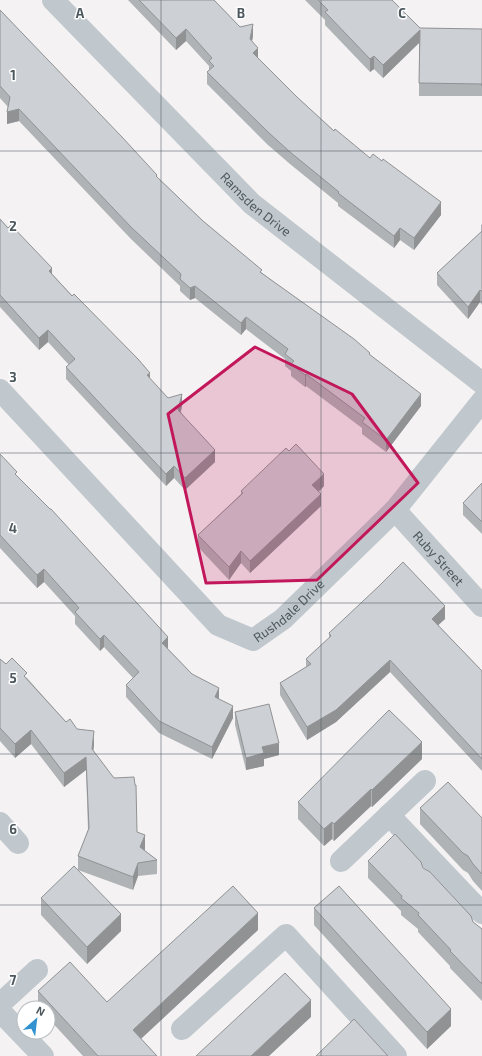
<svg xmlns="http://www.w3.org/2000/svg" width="482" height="1056" font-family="'Exo 2',sans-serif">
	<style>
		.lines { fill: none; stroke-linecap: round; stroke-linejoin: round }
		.minor { stroke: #c0c8cd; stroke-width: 22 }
		.wall { fill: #b0b3b6 }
		.shaded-wall { fill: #909294 }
		.building { fill: #cdd0d4; stroke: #909294 }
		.marked { fill: #c2185b; fill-opacity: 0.2; stroke: #c2185b; stroke-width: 3; stroke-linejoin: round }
		.grid { fill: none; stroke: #4c585e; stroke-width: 1; stroke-opacity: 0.55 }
		.labels { text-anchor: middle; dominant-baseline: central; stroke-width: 3; stroke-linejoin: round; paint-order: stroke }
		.street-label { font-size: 13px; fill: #4c585e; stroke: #fff }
		.grid-label { font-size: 13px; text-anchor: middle; font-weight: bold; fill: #4c585e; stroke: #fff; stroke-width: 3; stroke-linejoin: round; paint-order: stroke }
	</style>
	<rect width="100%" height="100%" fill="#f4f2f3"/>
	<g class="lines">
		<!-- minor -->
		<g class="minor">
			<path id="s1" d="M53 0 252 204 482 383"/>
			<path id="s2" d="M0 390 218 625 253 640 283 619 395 510 482 401"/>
			<path id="s3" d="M395 510 482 606"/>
			<path d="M389 815 482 913"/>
			<path d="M0 823 18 843"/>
			<path d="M341 861 425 781"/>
			<path d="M0 1004 37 970"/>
			<path d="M0 1011 43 1056"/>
			<path d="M182 1029 286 935 396 1056"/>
		</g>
	</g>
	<!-- wall -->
	<path class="wall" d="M128 0H214L240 27 253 36 252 41 258 58 297 97 334 131 441 215 414 250 400 240 394 248 338 206V203L290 164 268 145 207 84V72L209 70V66L186 41 176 50Z
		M305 0H392L420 28 482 29V99V96H419V43L383 78 374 69 370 72 325 25V20Z
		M0 10 157 177 203 221 262 273 370 355 421 406 386 452 362 434V428L306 386 305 387 291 376V371L285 366V359L246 329 241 335 195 298 190 300 180 291V286L131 239 19 121 7 124 8 107 0 98Z
		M0 219 8 228 52 274 168 398 182 406 181 412 215 462 185 490 174 478 166 486 66 379V367L69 365 48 342 39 350 0 307Z
		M482 224V305L480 302 468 319 437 285V273L481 232V225Z
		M0 454 17 476 168 649 192 674 219 699 233 718 212 759 159 733 126 697V685L133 678 104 647 100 651 75 624V616L44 582 37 588 0 548Z
		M482 483V534L463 515V503Z
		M324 486 319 492 321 506 250 573 241 563 229 580 198 547V535L241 494V491Z
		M445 619 438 625 482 671V771L390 672 336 722 307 740 280 695V683L306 667V659L329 638V633Z
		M0 659 6 664 27 678 66 722 77 729 94 745 93 751 137 832 145 849 144 850 157 860V874L138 876 133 890 78 870V856L88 830 86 770 64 787 31 744 15 758 0 741Z
		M235 712 279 755 264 759V766L246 770 235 725Z
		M422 759 372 807 371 806 334 841 332 839 324 846 298 819V802Z
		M420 808 482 818V891L473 881 468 873 463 870 420 824Z
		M368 861 423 868 473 922 482 929V1001L450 968V966L418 932V929L401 915V911L368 878Z
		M41 898 121 931 87 964 41 915Z
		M314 908 451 1026 427 1049 314 925Z
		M258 930 141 1039 157 1056H83L48 1018V1008H38V991L107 1002Z"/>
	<!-- shaded-wall -->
	<path class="shaded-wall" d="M253 24V36L250 51V39Z
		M186 29V41L176 50V38Z
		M420 30V42L383 78V65Z
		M258 48V60L253 53Z
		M374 56V69L370 72V59Z
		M19 109V121L7 124V112Z
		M441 202V215L414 250V238Z
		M400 228V240L394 248V236Z
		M52 268V280L49 271Z
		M195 286V298L190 300V288Z
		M480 290V302L468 319V307Z
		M246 317V329L241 335V323Z
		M48 330V342L39 350V338Z
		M150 373V385L147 375Z
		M306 374V386L305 387V375Z
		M182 394V406L178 422V410Z
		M421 394V406L386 452V440Z
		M215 450V462L185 490V478Z
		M174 466V478L166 486V474Z
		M324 474V486L312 497V485Z
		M321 494V506L250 573V561Z
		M241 551V563L229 580V567Z
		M44 569V582L37 588V575Z
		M445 606V619L432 631V619Z
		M104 635V647L100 651V639Z
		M168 637V649L162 643Z
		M390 660V672L336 722 307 740V727Z
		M219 688V701L215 697Z
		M233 706V718L212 759V747Z
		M31 730V744L15 758V744Z
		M94 731V745L92 762V749Z
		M422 742V759L372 807V790Z
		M279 743V755L264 759V766L246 770V758L262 747Z
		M86 757V770L64 787V773Z
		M371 789V806L334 841V824Z
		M332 822V839L324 846V829Z
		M145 835V849L140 861V847Z
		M138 863V876L133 890V877Z
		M258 913V930L133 1046V1030Z
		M121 914V931L87 964V947Z
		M311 1000V1017L269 1056H251Z
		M451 1009V1026L427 1049V1032Z"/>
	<!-- building -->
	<path class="building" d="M139 0H214L240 27 253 24 250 39 258 48 253 53 297 97 334 131 335 129 370 158 373 154 382 161 383 159 441 202 414 238 400 228 394 236 338 193 339 192 290 152 268 132 207 72 214 66 209 61 212 58 186 29 176 38Z
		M318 0H392L420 28 482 29V86V84L419 83 420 30 383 65 374 56 370 59 325 12 328 10Z
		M0 10 122 137 157 175 156 176 203 221 262 270 260 272 354 339 370 353 369 354 421 394 386 440 362 422 365 418 306 374 305 375 291 364 294 361 285 354 288 349 246 317 241 323 195 286 190 288 180 279 181 274 131 227 19 109 7 112 10 97 0 86Z
		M0 219 8 228 11 225 52 268 49 271 72 296 74 294 138 359 150 373 147 375 168 398 182 394 178 410 215 450 185 478 174 466 166 474 66 367 75 359 48 330 39 338 0 295Z
		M482 231V292L480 290 468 307 437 273Z
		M296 444 324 474 312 485 321 494 250 561 241 551 229 567 198 535 243 493 241 491 286 448 289 451Z
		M0 454 17 472 15 474 50 509H51L168 637 162 643 192 674 219 688 215 697 233 706 212 747 159 721 126 685 139 672 104 635 100 639 75 612 79 608 44 569 37 575 0 535Z
		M482 483V522L463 503Z
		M403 562 445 606 432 619 482 671V759L390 660 336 710 307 727 280 683 311 664 306 659 331 636 329 633 378 587Z
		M12 658 27 673 24 676 66 722 70 719 77 729 94 731 92 749 114 778 134 777 135 785H136L137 832 145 835 140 847 157 860 138 863 133 877 78 856 89 828 86 757 64 773 31 730 15 744 0 728V659L6 664Z
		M269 704 279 743 262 747 264 753 246 758 235 712Z
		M389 710 422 742 372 790 371 789 334 824 332 822 324 829 298 802Z
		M448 782 482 818V874L473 864 468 856 463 853 420 808Z
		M395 834 421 862 423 868 430 872 471 916 473 922 482 929V984L450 951 451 950 418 915 419 913 401 898 402 896 368 861Z
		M74 866 121 914 87 947 41 898Z
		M233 886 258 913 133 1030 157 1056H98L38 991 70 962 107 1002Z
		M339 886 451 1009 427 1032 314 908Z
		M285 973 311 1000 251 1056H196Z
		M354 1019 388 1056H316Z"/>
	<!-- marked area -->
	<path class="marked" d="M255 347 352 394 418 483 317 580 206 583 168 414Z"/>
	<!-- grid -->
	<path class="grid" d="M161 0V1056M321 0V1056M0 151H482M0 302H482M0 453H482M0 603H482M0 754H482M0 905H482"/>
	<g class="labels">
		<!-- street labels -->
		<g class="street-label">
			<text stroke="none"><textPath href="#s1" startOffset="288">Ramsden Drive</textPath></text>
			<text stroke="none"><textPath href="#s3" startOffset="65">Ruby Street</textPath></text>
			<text stroke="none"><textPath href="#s2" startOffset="405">Rushdale Drive</textPath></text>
		</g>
	</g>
	<g class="grid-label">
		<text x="80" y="18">A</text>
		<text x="241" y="18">B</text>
		<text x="402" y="18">C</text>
		<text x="13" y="80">1</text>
		<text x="13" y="231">2</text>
		<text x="13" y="382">3</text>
		<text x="13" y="533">4</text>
		<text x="13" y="683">5</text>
		<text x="13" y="834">6</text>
		<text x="13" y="985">7</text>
	</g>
	<!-- north arrow -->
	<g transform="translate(36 1020) rotate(28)"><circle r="19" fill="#ffffff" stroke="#b7bcbf"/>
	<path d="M0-3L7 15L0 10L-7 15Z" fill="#3192cf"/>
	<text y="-6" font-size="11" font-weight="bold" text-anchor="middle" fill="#4c585e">N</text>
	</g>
</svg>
